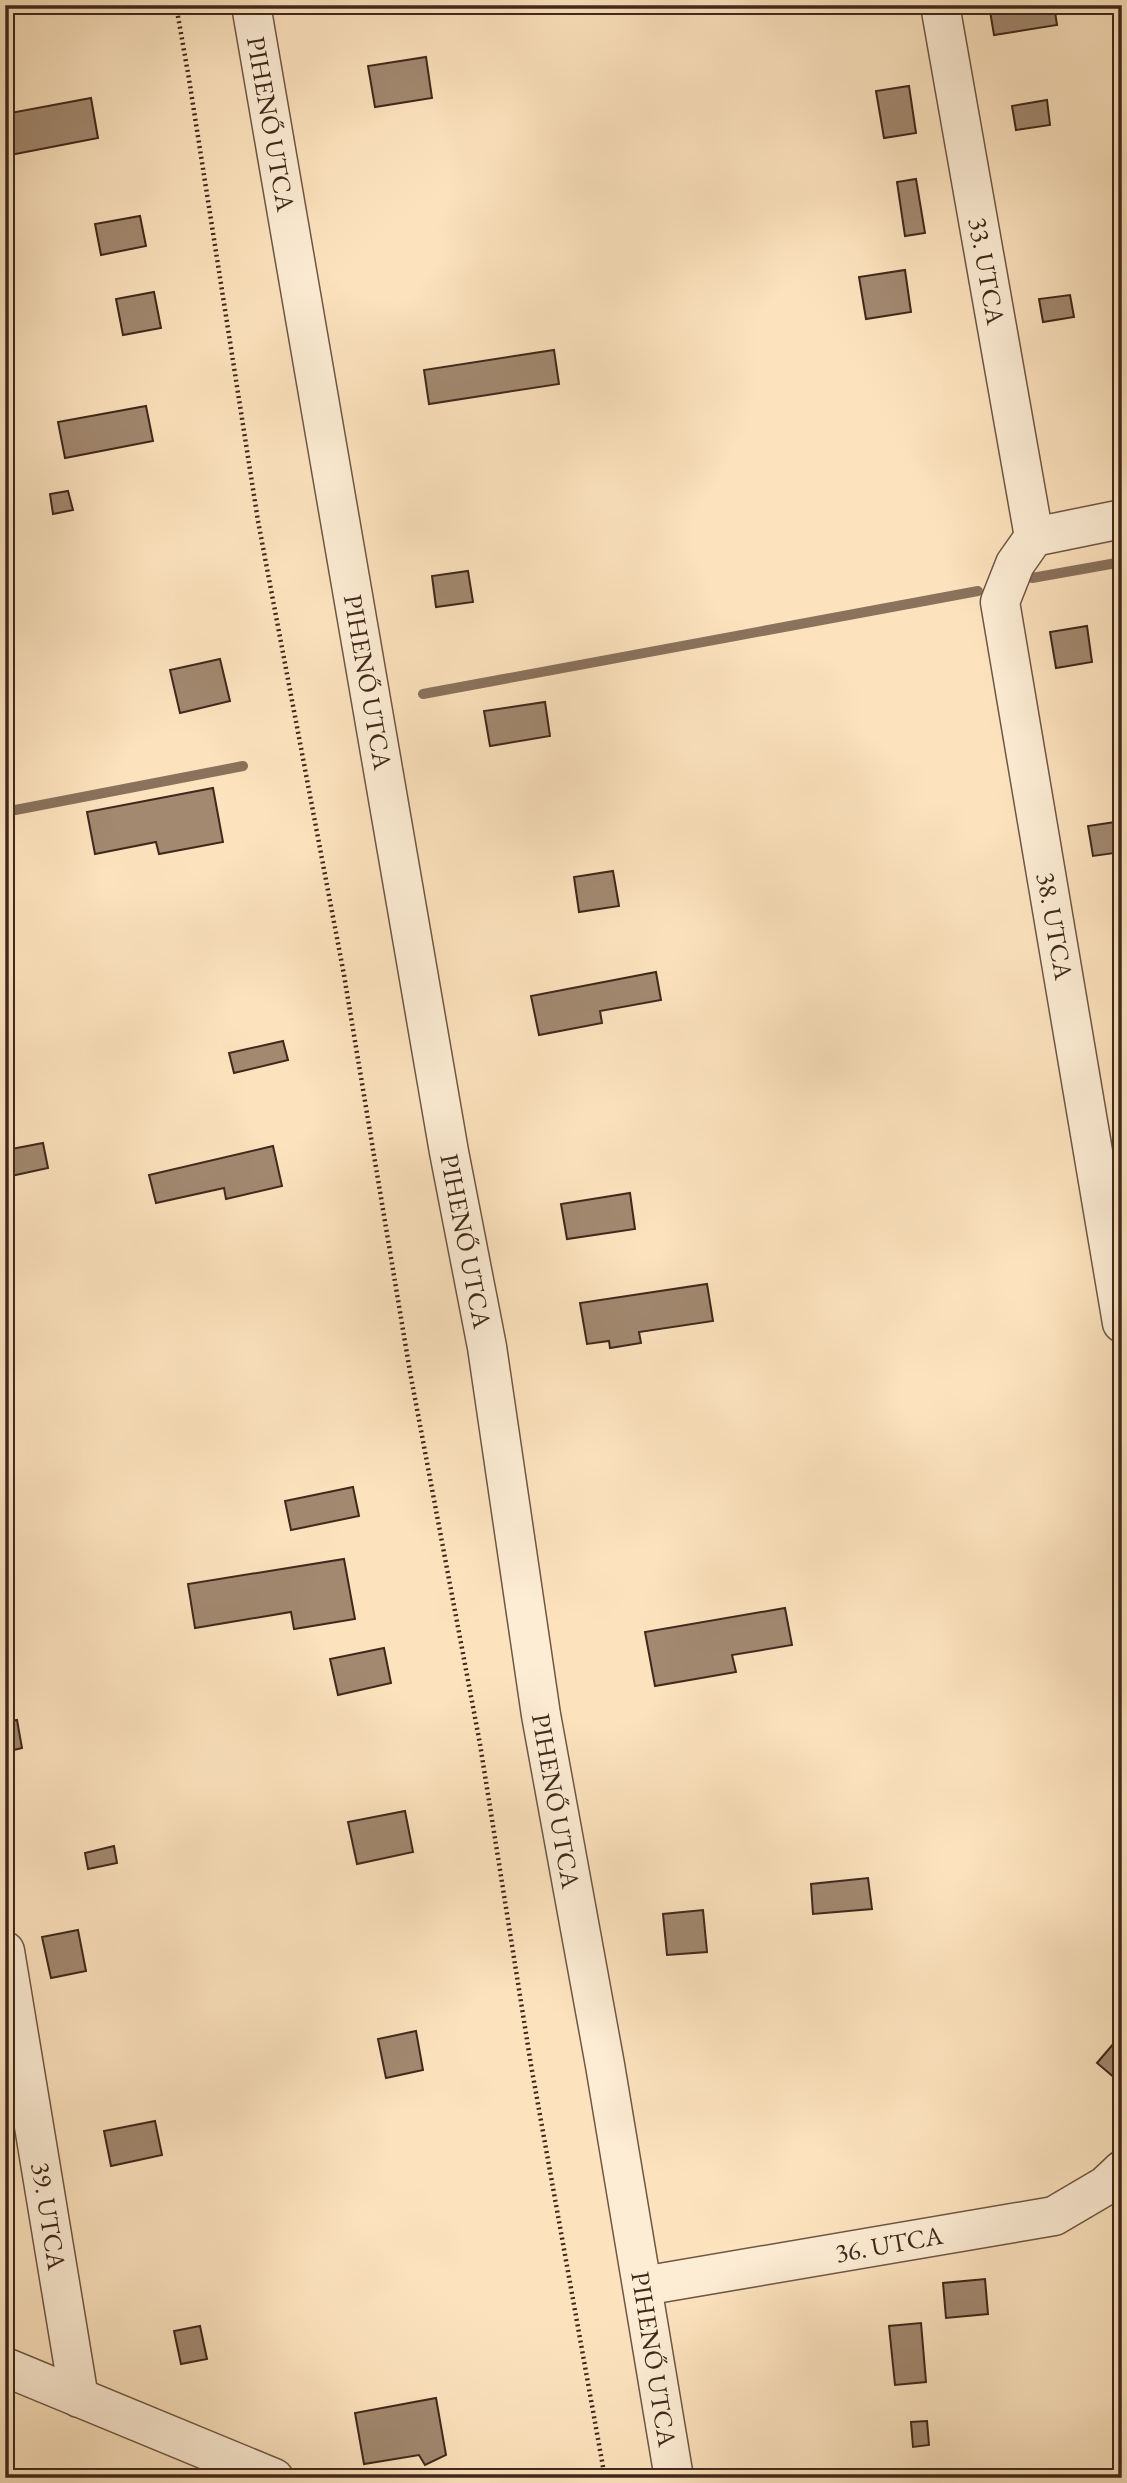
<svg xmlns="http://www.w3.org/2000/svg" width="1127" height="2483" font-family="'EB Garamond',serif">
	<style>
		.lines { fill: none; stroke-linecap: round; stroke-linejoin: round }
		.stream { stroke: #8a725c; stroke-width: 10 }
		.building { fill: #a28970; stroke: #40281c; stroke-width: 2 }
		.minor-casing { stroke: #6f5744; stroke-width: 41 }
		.path { stroke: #40281c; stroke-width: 4.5; stroke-dasharray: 2 3.5; stroke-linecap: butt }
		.minor { stroke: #fdedd5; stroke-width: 38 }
		.labels { text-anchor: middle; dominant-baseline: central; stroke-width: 7; stroke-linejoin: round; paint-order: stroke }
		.street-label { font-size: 26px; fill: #40281c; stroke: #fdedd5 }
	</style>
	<rect width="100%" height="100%" fill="#fce3be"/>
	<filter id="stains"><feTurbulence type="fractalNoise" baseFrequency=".00286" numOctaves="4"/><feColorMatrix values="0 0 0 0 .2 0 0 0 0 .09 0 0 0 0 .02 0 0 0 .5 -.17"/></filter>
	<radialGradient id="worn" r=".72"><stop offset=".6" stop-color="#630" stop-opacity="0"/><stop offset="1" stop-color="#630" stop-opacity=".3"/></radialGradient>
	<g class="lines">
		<!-- stream -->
		<path class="stream" d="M1032 578 1122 562
			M423 694 978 591
			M5 812 243 766"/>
	</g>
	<!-- building -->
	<path class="building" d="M989 5H1054L1057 25 994 35Z
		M426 57 432 98 375 107 368 66Z
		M909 86 916 133 884 138 876 91Z
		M91 98 98 138 5 156V114Z
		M1047 100 1050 125 1016 130 1012 106Z
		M916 179 925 233 905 236 897 182Z
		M140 216 146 246 101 255 95 224Z
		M905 270 911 312 866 319 859 277Z
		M154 292 161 328 123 335 116 299Z
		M1070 295 1074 317 1043 322 1039 299Z
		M554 350 559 384 429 404 424 370Z
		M146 406 153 441 65 458 58 422Z
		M68 491 73 510 53 514 50 494Z
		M5 497 13 530 5 532Z
		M468 571 473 602 436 607 432 576Z
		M1087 626 1092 662 1056 668 1050 632Z
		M220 659 230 701 180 713 170 670Z
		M545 702 550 736 490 746 484 711Z
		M213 788 223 842 159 854 156 842 95 854 87 812Z
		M1122 821V852L1093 856 1088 826Z
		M613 871 619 906 579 912 574 877Z
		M656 972 661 1000 600 1011 602 1023 539 1035 531 996Z
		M283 1041 288 1060 234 1073 229 1053Z
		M43 1143 48 1168 11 1176 6 1150Z
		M273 1146 282 1186 226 1199 224 1188 156 1203 149 1175Z
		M630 1193 635 1229 567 1239 561 1204Z
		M707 1284 713 1321 639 1332 641 1343 610 1348 609 1341 587 1344 580 1303Z
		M353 1487 359 1516 291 1530 285 1501Z
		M344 1559 355 1619 294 1629 291 1612 195 1628 188 1584Z
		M785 1608 792 1645 732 1655 736 1672 655 1686 645 1632Z
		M384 1648 391 1683 338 1695 330 1659Z
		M17 1720 22 1748 6 1752 5 1722Z
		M405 1811 413 1852 357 1864 348 1822Z
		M114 1846 117 1863 88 1869 85 1853Z
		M868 1878 872 1909 813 1914 811 1884Z
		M703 1910 707 1952 667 1955 663 1914Z
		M78 1930 86 1971 51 1978 42 1937Z
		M416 2031 423 2070 386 2078 378 2039Z
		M1120 2036 1122 2038V2084L1097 2063Z
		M155 2121 162 2155 111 2166 104 2131Z
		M985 2279 988 2314 946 2318 943 2283Z
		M921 2323 926 2382 895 2385 889 2326Z
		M200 2326 207 2359 181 2364 174 2331Z
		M436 2398 446 2455 425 2465 419 2455 364 2464 355 2413Z
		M927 2421 929 2445 913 2447 911 2422Z"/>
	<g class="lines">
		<!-- minor casing -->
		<g class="minor-casing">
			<path id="minor" d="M251 5 449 1152 487 1347 541 1715 605 2065 674 2478
				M940 5 1034 537
				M1034 537 1015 564 1000 602 1122 1323
				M1034 537 1122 519
				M5 1951 79 2398
				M643 2286 1054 2216 1105 2186 1122 2170
				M5 2367 274 2478"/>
		</g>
		<!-- path -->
		<path class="path" d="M176 5 189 79 258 521 344 975 410 1372 480 1744 531 2065 605 2478"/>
		<!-- minor -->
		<use href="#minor" class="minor"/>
	</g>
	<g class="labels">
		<!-- street labels -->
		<g class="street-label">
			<text transform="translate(271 124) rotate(80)">PIHENŐ UTCA</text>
			<text transform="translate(987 271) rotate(80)">33. UTCA</text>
			<text transform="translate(368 682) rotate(80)">PIHENŐ UTCA</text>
			<text transform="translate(1055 926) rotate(80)">38. UTCA</text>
			<text transform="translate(466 1241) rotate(79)">PIHENŐ UTCA</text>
			<text transform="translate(556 1801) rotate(80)">PIHENŐ UTCA</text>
			<text transform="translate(49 2216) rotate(81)">39. UTCA</text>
			<text transform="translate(889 2244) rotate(-10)">36. UTCA</text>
			<text transform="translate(654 2359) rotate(81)">PIHENŐ UTCA</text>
		</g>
	</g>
	<!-- margin -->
	<rect width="1127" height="2483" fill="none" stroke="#fce3be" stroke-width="28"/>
	<rect x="7" y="7" width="1113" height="2469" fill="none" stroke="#40281c" stroke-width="3.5"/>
	<rect x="14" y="14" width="1099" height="2455" fill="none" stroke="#40281c" stroke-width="2"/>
	<rect width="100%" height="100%" filter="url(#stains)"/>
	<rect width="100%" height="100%" fill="url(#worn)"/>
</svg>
